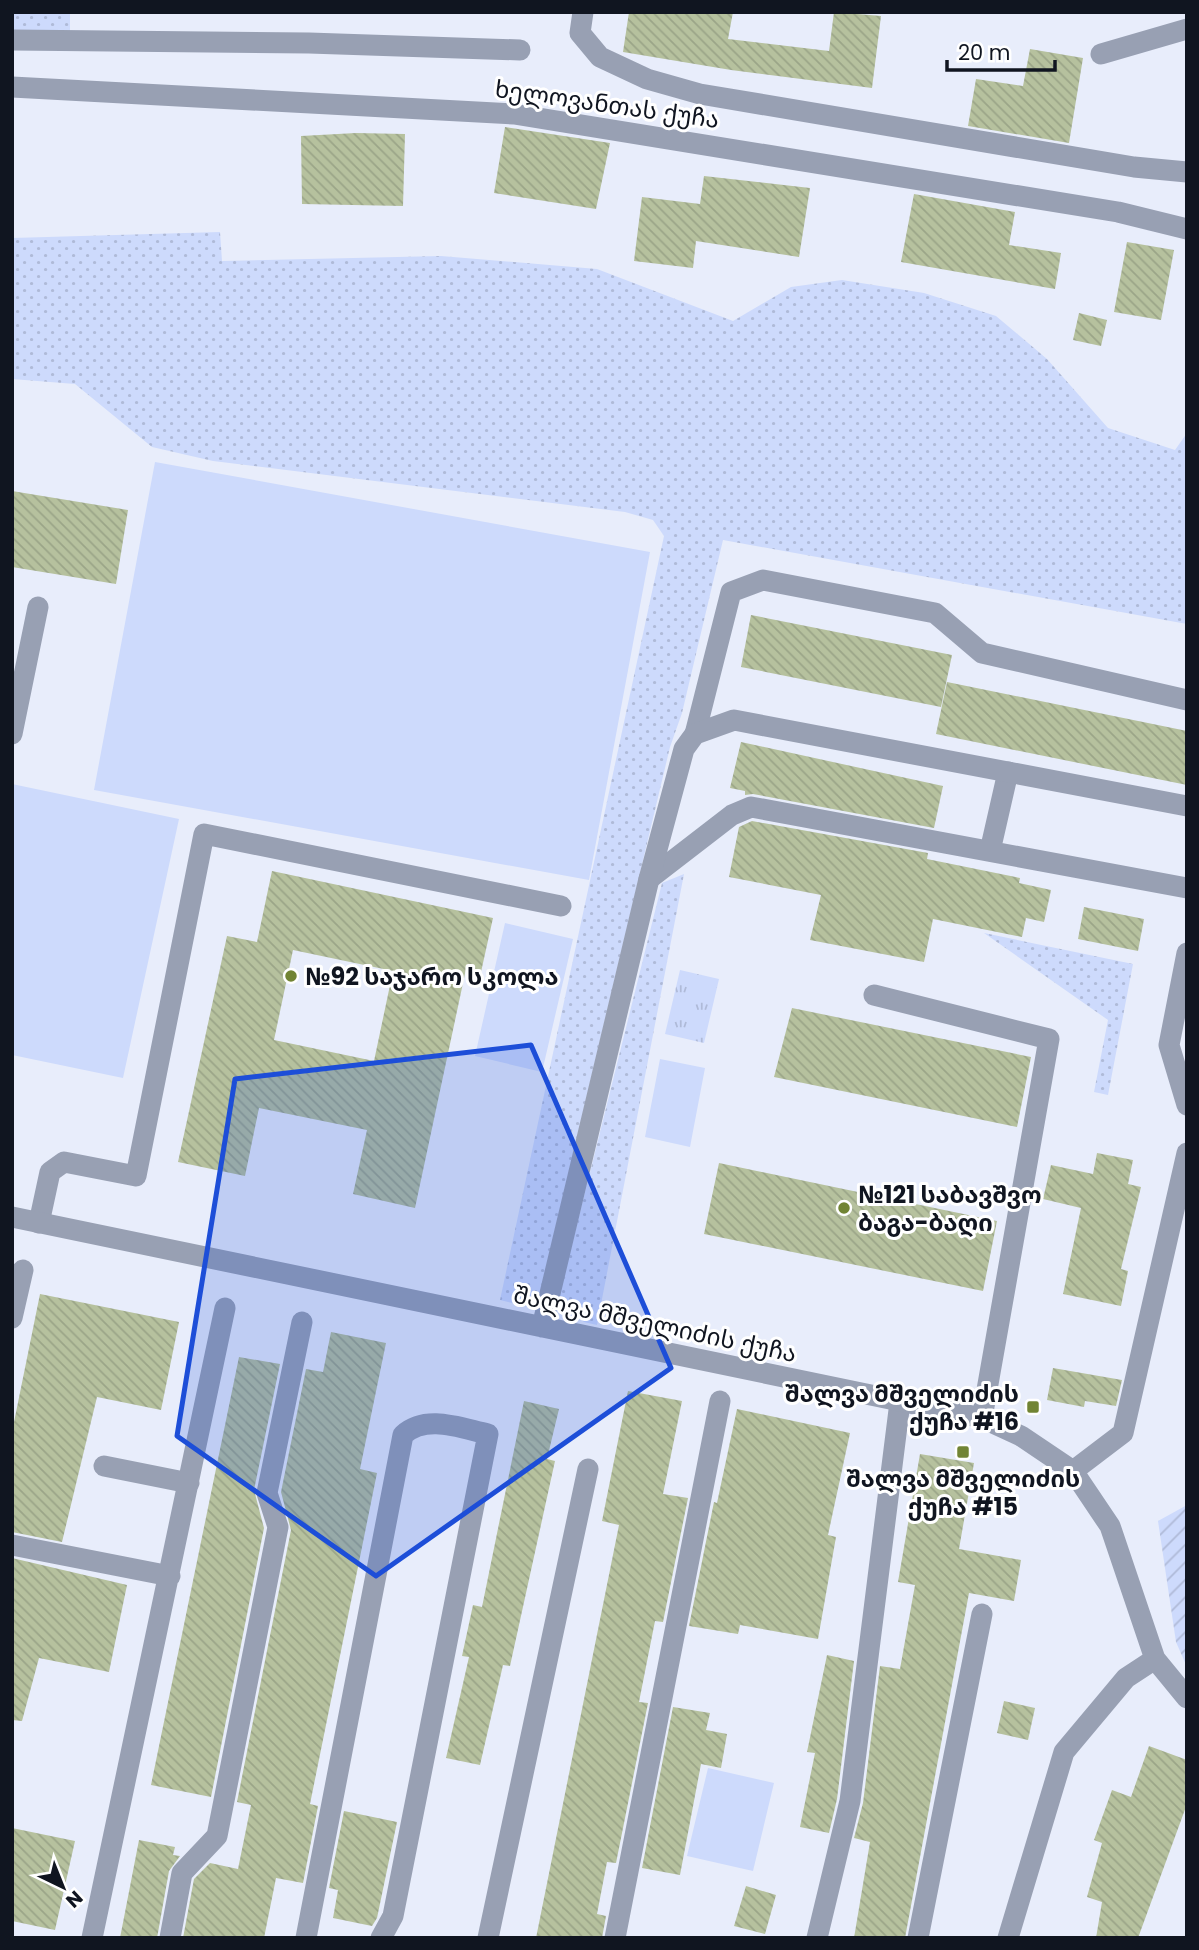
<svg xmlns="http://www.w3.org/2000/svg" width="1199" height="1950" font-family="Poppins,'Noto Sans Georgian',sans-serif">
	<style>
		.grass { fill: url(#grass-dots) }
		.park { fill: url(#park-tufts) }
		.garden { fill: url(#garden-furrows) }
		.pitch { fill: #cddafc }
		.building { fill: url(#building-back-hatch); fill-rule: evenodd }
		.lines { fill: none; stroke-linecap: round; stroke-linejoin: round }
		.lane { stroke: #98a0b3; stroke-width: 21 }
		.street { stroke: #98a0b3; stroke-width: 21 }
		.marked { fill: #1d4ed8; fill-opacity: 0.2; stroke: #1d4ed8; stroke-width: 5; stroke-linejoin: round }
		.poi-dot { fill: #718434; stroke: #fff; stroke-width: 2.5 }
		.labels { text-anchor: middle; dominant-baseline: central; stroke-width: 6; stroke-linejoin: round; paint-order: stroke }
		.street-label { font-size: 24px; fill: #101520; stroke: #fff }
		.poi-label { font-size: 24px; font-weight: bold; fill: #101520; stroke: #fff; text-anchor: start }
	</style>
	<defs>
		<pattern id="grass-dots" width="8" height="8" patternUnits="userSpaceOnUse" patternTransform="scale(1.75)"><rect width="8" height="8" fill="#cddafc"/><path d="M2 2h.1M6 6h.1" fill="none" stroke="#afbad8" stroke-width="1.8" stroke-linecap="round"/></pattern>
		<pattern id="park-tufts" width="24" height="20" patternUnits="userSpaceOnUse" patternTransform="scale(1.75)"><rect width="24" height="20" fill="#cddafc"/><path d="M3 7l-1-3M5 7V3M7 7l1-3M15 17l-1-3M17 17v-4M19 17l1-3" fill="none" stroke="#afbad8"/></pattern>
		<pattern id="garden-furrows" width="10" height="10" patternUnits="userSpaceOnUse" patternTransform="scale(1.75)"><rect width="10" height="10" fill="#cddafc"/><path d="M-1 1l2-2M0 10L10 0M9 11l2-2" fill="none" stroke="#afbad8"/></pattern>
		<pattern id="building-back-hatch" width="6" height="6" patternUnits="userSpaceOnUse" patternTransform="scale(1.75)"><rect width="6" height="6" fill="#b6c19e"/><path d="M-1 5l2 2M0 0l6 6M5-1l2 2" fill="none" stroke="#9ba588"/></pattern>
	</defs>
	<rect width="100%" height="100%" fill="#e8edfb"/>
	<!-- grass -->
	<path class="grass" d="M12 12H70V33L12 35Z
		M220 232 222 261 441 256 597 269 733 321 791 287 842 280 924 293 996 316 1047 359 1108 428 1175 450 1187 433V624L723 540 682 713 670 747 536 1309 500 1300 664 536 653 520 625 512 213 461 152 447 75 384 12 379V238Z
		M684 874 597 1325 584 1322 558 1301 662 883Z
		M984 933 1133 964 1108 1095 1094 1092 1108 1020Z"/>
	<!-- park -->
	<path class="park" d="M680 970 719 979 704 1043 665 1034Z"/>
	<!-- garden -->
	<path class="garden" d="M1187 1505V1667L1176 1642 1158 1521Z"/>
	<!-- pitch -->
	<path class="pitch" d="M155 462 650 552 589 880 94 790Z
		M12 784 179 819 123 1078 12 1055Z
		M505 923 573 939 542 1072 475 1056Z
		M660 1059 705 1068 690 1147 645 1137Z
		M708 1768 774 1783 753 1871 687 1856Z"/>
	<!-- building -->
	<path class="building" d="M629 12H733L728 39 829 51 834 12 881 16 872 88 731 70 623 52Z
		M1030 49 1083 58 1069 143 968 126 976 79 1023 86Z
		M505 127 610 143 596 209 494 193Z
		M356 133 405 134 403 206 302 204 301 136Z
		M704 176 810 188 799 257 696 241 693 268 634 261 642 197 700 204Z
		M914 194 1015 212 1009 245 1061 253 1055 289 901 262Z
		M1127 242 1174 250 1161 320 1114 312Z
		M1079 313 1107 320 1101 346 1073 340Z
		M12 491 128 510 116 584 12 567Z
		M751 615 952 655 941 707 741 667Z
		M947 682 1187 731V785L936 734Z
		M741 742 943 786 934 828 753 794 745 795V791L730 788Z
		M752 821 928 853 927 859 1020 878 1019 883 1051 890 1044 922 1026 918 1022 937 933 919 924 962 810 940 821 895 729 877 739 827Z
		M272 871 493 918 481 972 466 969 415 1208 353 1194 367 1130 259 1108 245 1176 178 1162 227 936 257 942ZM293 950 393 971 374 1061 274 1040Z
		M1084 907 1144 919 1138 951 1078 939Z
		M792 1008 1031 1057 1017 1127 774 1077Z
		M1097 1153 1133 1160 1128 1184 1141 1187 1121 1269 1128 1271 1121 1306 1063 1294 1081 1208 1043 1199 1051 1165 1093 1174Z
		M719 1163 997 1221 983 1291 704 1234Z
		M40 1294 179 1322 161 1410 97 1397 62 1542 12 1532V1432Z
		M331 1332 386 1343 360 1469 377 1473 310 1804 318 1806 303 1883 276 1878 264 1938H183L194 1879 210 1863 238 1869 251 1805 237 1802 291 1530 281 1492 306 1369 323 1372Z
		M239 1357 280 1364 254 1490 264 1528 211 1797 151 1785Z
		M1053 1368 1122 1380 1116 1406 1085 1401 1084 1407 1047 1400Z
		M628 1391 682 1401 663 1494 688 1498 663 1622 655 1621 639 1702 648 1703 616 1863 607 1862 597 1914 606 1916 602 1938H536L619 1525 602 1521Z
		M524 1401 559 1409 547 1459 555 1461 510 1666 503 1665 480 1765 446 1758 469 1657 462 1656 473 1605 482 1607Z
		M737 1409 850 1433 828 1535 836 1537 818 1639 740 1625 738 1634 689 1626 714 1502 717 1503Z
		M920 1454 974 1463 959 1549 1021 1560 1014 1601 969 1593 905 1938H854L870 1842 854 1838 863 1803 880 1666 900 1669 915 1585 898 1582Z
		M12 1558 127 1585 109 1672 39 1658 22 1721 12 1720Z
		M827 1655 854 1661 837 1799 829 1833 800 1827 815 1753 807 1752Z
		M1004 1701 1035 1708 1028 1740 997 1733Z
		M673 1707 710 1713 706 1730 727 1734 721 1768 701 1764 680 1875 642 1868Z
		M1149 1746 1187 1760V1804L1138 1938H1096L1102 1902 1087 1897 1102 1843 1094 1840 1112 1790 1131 1797Z
		M344 1811 397 1822 377 1918 372 1926 333 1918 338 1890 329 1888Z
		M12 1828 75 1841 55 1930 12 1921Z
		M139 1840 175 1847 173 1855 180 1856 169 1871 157 1938H120Z
		M746 1886 776 1895 765 1934 734 1926Z"/>
	<g class="lines">
		<!-- lane -->
		<path class="lane" d="M583 12 580 33 600 57 647 79 700 94 1134 167 1187 172
			M12 40 309 43 520 50
			M1101 54 1187 29
			M12 734 38 607
			M695 734 731 592 763 580 935 613 982 653 1187 700
			M990 851 1008 772
			M649 879 732 815 751 807 1187 888
			M874 995 1049 1039 982 1418
			M39 1223 50 1172 64 1162 136 1176 204 834 561 906
			M12 1318 23 1270
			M104 1466 189 1483
			M12 1545 170 1576
			M92 1938 225 1308
			M170 1938 182 1873 217 1836 278 1527 267 1493 302 1322
			M306 1938 403 1435C426 1414 460 1428 488 1434L393 1916 381 1938
			M488 1938 588 1469
			M615 1938 720 1401
			M817 1938 850 1801 900 1402
			M918 1938 982 1614"/>
		<!-- street -->
		<path class="street" d="M12 87 514 114 1118 212 1187 229
			M1187 953 1169 1045 1187 1105
			M12 1217 982 1418 1021 1436 1073 1471 1110 1526 1155 1659 1187 1698
			M542 1327 649 879 684 749 695 734 734 720 1187 806
			M1073 1471 1123 1433 1187 1153
			M1008 1938 1064 1752 1126 1678 1155 1659"/>
	</g>
	<!-- marked area -->
	<path class="marked" d="M531 1045 671 1368 376 1576 177 1436 235 1079Z"/>
	<!-- markers -->
	<g class="poi-dot">
		<circle cx="291" cy="976" r="7"/>
		<circle cx="844" cy="1208" r="7"/>
		<rect x="1026" y="1400" width="14" height="14" rx="3.5"/>
		<rect x="956" y="1445" width="14" height="14" rx="3.5"/>
	</g>
	<g class="labels">
		<!-- street labels -->
		<g class="street-label">
			<text transform="translate(607 104) rotate(8)">ხელოვანთას ქუჩა</text>
			<text transform="translate(655 1324) rotate(12)">შალვა მშველიძის ქუჩა</text>
		</g>
		<!-- poi labels -->
		<g class="poi-label">
			<text x="305" y="976">№92 საჯარო სკოლა</text>
			<text x="858" y="1194">№121 საბავშვო<tspan x="858" dy="28">ბაგა-ბაღი</tspan></text>
			<text x="1019" y="1393" text-anchor="end">შალვა მშველიძის<tspan x="1019" dy="28">ქუჩა #16</tspan></text>
			<text x="963" y="1478" text-anchor="middle">შალვა მშველიძის<tspan x="963" dy="28">ქუჩა #15</tspan></text>
		</g>
	</g>
	<!-- border -->
	<rect width="1199" height="1950" fill="none" stroke="#101520" stroke-width="28"/>
	<!-- north arrow -->
	<g transform="translate(63 1887) rotate(137)" stroke="#ffffff" stroke-width="5" paint-order="stroke">
	<path d="M0-5L12 26L0 18L-12 26Z" fill="#101520"/>
	<text y="-10" font-size="19" font-weight="bold" text-anchor="middle" fill="#101520">N</text>
	</g>
	<!-- scale -->
	<path d="M947 60v10h108v-10" fill="none" stroke="#101520" stroke-width="3.5"/>
	<text x="958" y="60" font-size="21" fill="#101520" stroke="#ffffff" stroke-width="5" paint-order="stroke">20 m</text>
</svg>
